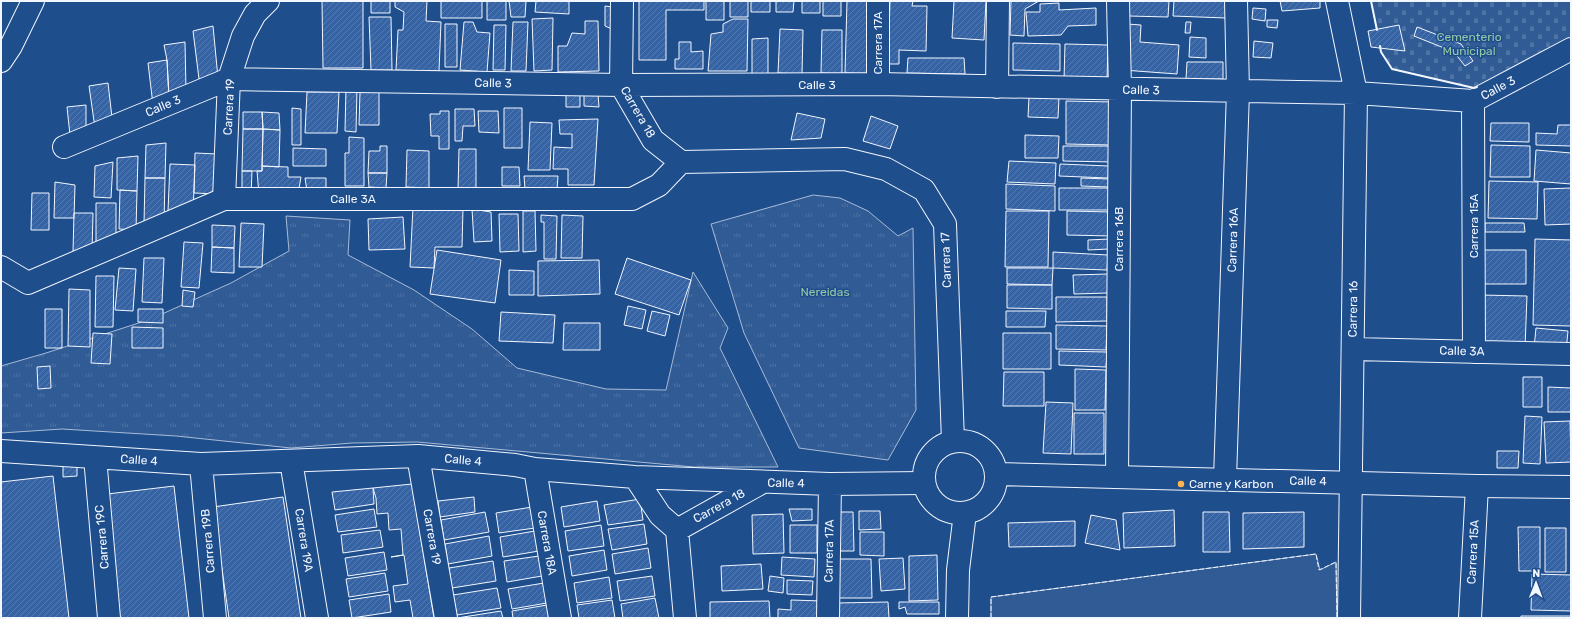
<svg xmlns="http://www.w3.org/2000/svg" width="1572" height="619" font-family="Rubik,sans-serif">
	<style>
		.grass { fill: url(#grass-tufts); stroke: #a8bbd7 }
		.cemetery { fill: url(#cemetery-stones); stroke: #a8bbd7 }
		.built { fill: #305b95; stroke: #a8bbd7 }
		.building { fill: url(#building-hatch); stroke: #f2f6ff }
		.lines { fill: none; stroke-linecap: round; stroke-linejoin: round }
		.street-casing { stroke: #f2f6ff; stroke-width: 24 }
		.secondary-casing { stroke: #f2f6ff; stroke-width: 24 }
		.street { stroke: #1f4e8c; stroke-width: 22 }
		.secondary { stroke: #1f4e8c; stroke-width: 22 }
		.fence { stroke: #f2f6ff; stroke-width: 1; stroke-dasharray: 5 2; stroke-linecap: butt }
		.wall { stroke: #f2f6ff; stroke-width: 2 }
		.poi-dot { fill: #ffb74d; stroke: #1f4e8c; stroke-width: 1.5 }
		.labels { text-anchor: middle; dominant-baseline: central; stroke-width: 3; stroke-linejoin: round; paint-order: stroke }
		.park-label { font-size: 12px; fill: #97c8a6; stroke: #1f4e8c }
		.street-label { font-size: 12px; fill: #f2f6ff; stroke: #1f4e8c }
		.poi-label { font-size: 12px; fill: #f2f6ff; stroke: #1f4e8c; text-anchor: start }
	</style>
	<defs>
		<pattern id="grass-tufts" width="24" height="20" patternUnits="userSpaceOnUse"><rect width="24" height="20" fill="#305b95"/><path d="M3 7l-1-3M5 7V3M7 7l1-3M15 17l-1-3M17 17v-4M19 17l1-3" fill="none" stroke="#4e73a5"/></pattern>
		<pattern id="cemetery-stones" width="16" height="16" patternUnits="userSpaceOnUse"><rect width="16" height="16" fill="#305b95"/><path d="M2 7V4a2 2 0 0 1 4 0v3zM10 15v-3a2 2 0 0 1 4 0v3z" fill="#4e73a5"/></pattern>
		<pattern id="building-hatch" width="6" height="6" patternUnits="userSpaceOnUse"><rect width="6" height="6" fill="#3563a3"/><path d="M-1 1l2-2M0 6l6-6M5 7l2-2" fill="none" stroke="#537ab1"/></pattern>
	</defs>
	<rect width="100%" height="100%" fill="#1f4e8c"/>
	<!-- grass -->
	<path class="grass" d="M813 195 840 198 868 211 898 236 913 228 916 410 888 460 799 448 744 333 711 224Z
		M286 216 350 220 348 255 414 290 472 329 517 368 606 389 666 390 693 272 728 328 720 348 778 467H694L417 442 352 443 291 448 176 436 62 429 1 433V366L46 353 151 319 231 283 289 251Z"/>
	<!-- cemetery -->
	<path class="cemetery" d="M1371 1H1571V41L1474 88 1392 69 1381 52Z"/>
	<!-- built -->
	<path class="built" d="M1316 554 1320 570 1336 562 1337 618H991V597Z"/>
	<!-- building -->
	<path class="building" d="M322 1H363V68H323Z
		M371 1H390V13H371Z
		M395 1H427L426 21 441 22 439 71 396 70 398 30H403L404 12 395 7Z
		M441 1H482V18H441Z
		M487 1H506V20H487Z
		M509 1H526L525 17H511Z
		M536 1H569V14L535 12Z
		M639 1H704V10H666V60H639Z
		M706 1H724V20H706Z
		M730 1H748V17H730Z
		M751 1H770V12H751Z
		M776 1H794L793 12H776Z
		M802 1H820V13H802Z
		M823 1H841V16H823Z
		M847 1H873L871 74 845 73Z
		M890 1H913L912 6H927L926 51 899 50V64H888Z
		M954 1H986L984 40 952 38Z
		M1011 1H1039L1025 9 1024 36 1010 35Z
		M1129 1H1169L1168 17 1129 16Z
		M1174 1H1226V18L1173 16Z
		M1280 1H1320V8L1282 11Z
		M1059 3V10L1096 8V25L1068 26 1061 35 1028 36 1026 12H1040V4Z
		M605 6 612 7V29L605 26Z
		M1253 8 1266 9 1265 21 1252 19Z
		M369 17H391L392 70H371Z
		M553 18 552 70 534 71 532 19Z
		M733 19H748L747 71H708L711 34 723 32V24Z
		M1267 20H1278L1277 28 1267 27Z
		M585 21H598L599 71 558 72V46H567L572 33 585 34Z
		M464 22H473L477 32 490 33 487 72 460 70Z
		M513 22H528L526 71H511Z
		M1186 22H1191L1190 33H1185Z
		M445 24H457V67H445Z
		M1127 24 1141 25 1140 42 1179 45 1177 74 1123 70Z
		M494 25H506L505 70H493Z
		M1399 25 1405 51 1371 47 1368 31Z
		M213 26 218 78 199 79 193 31Z
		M1417 27 1461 44 1473 61 1465 66 1454 52 1414 36Z
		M780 29 803 30 802 74 778 73Z
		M822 30H842V74L821 73Z
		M1190 37 1206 38V58L1189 57Z
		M768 38V74H752V39Z
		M1254 41 1273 43 1271 58 1253 57Z
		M185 42 186 91 169 98 167 60 164 45Z
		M679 42H691V52L703 51V69H675V59H679Z
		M1013 43 1060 44V71L1013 70Z
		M1065 44 1108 45 1107 81 1064 80Z
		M908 58H964L965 74 907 73Z
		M167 60 169 98 153 105 148 63Z
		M1187 62H1223V79H1186Z
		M108 83 113 126 95 128 89 86Z
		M346 88H357L356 132 345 131Z
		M307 92H339L337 133H305Z
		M360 92H379V125H359Z
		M584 93 598 94 599 107 584 106Z
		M566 94H580V107H566Z
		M1029 97H1059L1058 118 1028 117Z
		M1066 101 1113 102 1112 145 1066 144Z
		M86 105V129L70 135 67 107Z
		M292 108 301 109V145H292Z
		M504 108H522V148H504Z
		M455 109H474L475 126H463L462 141H455Z
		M440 111H449V149H439V136H431L430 114H440Z
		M478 111H498L499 133 479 132Z
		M243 112H262L263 129H243Z
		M262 112 279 113 280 130 263 129Z
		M797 113 825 119 821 138 791 140Z
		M871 116 898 126 890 149 863 141Z
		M598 119 594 185H568V169H553L554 147 572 148V134H560L559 120Z
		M530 122 552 123 550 170H528Z
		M1491 123H1529V142L1490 141Z
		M1558 125H1571V146L1536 145V133L1557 134Z
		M243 129H263L262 171H242Z
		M263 129 280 130 279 167 262 166Z
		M1025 135 1059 136 1058 158H1025Z
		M349 137 364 138V186H345V153H349Z
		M166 143 165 178H145L146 145Z
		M1491 145 1530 146V177H1490Z
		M380 146H387V173H368L369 151H380Z
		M1063 146H1112V162L1063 161Z
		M293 148 326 149V166H293Z
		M459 149H476V190H458Z
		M407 150 429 151V188L406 187Z
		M1536 150 1571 153V184L1534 181Z
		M195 153 218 154 217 194 194 193Z
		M138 156 137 191 117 190V158Z
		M1009 161 1056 163 1055 184 1007 182Z
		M113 162 111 198 94 197 95 166Z
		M170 164 195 165 193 212 168 211Z
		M1060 164 1109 166 1108 178 1059 176Z
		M262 166 288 167V177H301L298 194 259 195 257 171H262Z
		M502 167H519L520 186H502Z
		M242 171H252L251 196H242Z
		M368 173H387L386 188 369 187Z
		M524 176H558L557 189H525Z
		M145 178H165L164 224H144Z
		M305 178H326V191H307Z
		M1081 178 1109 179V187L1081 186Z
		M1489 181 1538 182 1537 219 1488 218Z
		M55 182 75 185 74 218H54Z
		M1006 184 1055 186V211L1006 209Z
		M1059 188H1109V210H1059Z
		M1571 188V224L1545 225 1544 189Z
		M120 190 137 191 136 230 119 229Z
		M32 193H49V230H31Z
		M96 203H116V244H96Z
		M413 207 463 208 462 247H435L434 268 410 267Z
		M472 209 491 212 492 241 474 242Z
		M523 211H535L536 251 523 252Z
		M1006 211H1049L1048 267H1005Z
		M1067 211 1113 212 1112 236 1067 235Z
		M74 213H93L92 252H73Z
		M499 214H518L519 251 500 252Z
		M541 215 557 216 556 259H544V222H541Z
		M562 215 583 216 582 258H561Z
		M403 217 405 249 369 250 368 219Z
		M241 223 264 224 262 267H239Z
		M1485 223H1524L1525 232H1485Z
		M212 225 235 226 234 248 212 247Z
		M1109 239V249L1088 250V240Z
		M1535 239 1571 240V326L1533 325Z
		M184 242 203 243 199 288 181 287Z
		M212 247 234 248V273L211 272Z
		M437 250 501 260 495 303 430 294Z
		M1482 250H1526V284H1482Z
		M1053 252 1108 255 1107 270 1053 268Z
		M144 258H164L162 303 142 302Z
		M627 258 691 280 679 315 615 294Z
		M599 260 600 294 538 296V261Z
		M119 268 136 269 133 311 115 310Z
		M1007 268H1053L1052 285 1007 284Z
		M509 270 534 271V295H509Z
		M1108 274V293L1074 294 1073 275Z
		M96 276H114L113 327H95Z
		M1007 285H1052V309L1007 308Z
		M69 289 90 290V347L68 346Z
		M183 290 195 292 193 307 182 306Z
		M1480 295 1527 296 1525 348 1479 347Z
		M1056 297H1107V321L1056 322Z
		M628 306 646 310 642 329 624 325Z
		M45 309H62V348H45Z
		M138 309H163V323L138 322Z
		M652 311 670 315 665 336 647 331Z
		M1006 311H1046L1045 327H1006Z
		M501 312 555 315 553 343 499 341Z
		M564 323H600V350H563Z
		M1056 325 1107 326 1106 350 1056 349Z
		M132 327 163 328V348H132Z
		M1536 328 1568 331 1566 351 1534 348Z
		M93 333 112 334 110 364 91 363Z
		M1003 333H1051V369H1003Z
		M1059 351 1107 352 1106 367 1059 365Z
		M50 366 51 388 38 389 37 367Z
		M1075 369 1106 370 1105 410H1075Z
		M1004 372H1044V406H1003Z
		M1523 377H1542V407H1523Z
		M1548 387 1571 388V412H1548Z
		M1046 402 1073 403 1071 454 1043 453Z
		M1074 413H1104V454H1074Z
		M1525 416 1542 417 1540 464 1523 463Z
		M1570 421 1571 462 1546 463 1544 422Z
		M1497 451H1519L1518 468H1497Z
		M63 463H77V476L63 477Z
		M53 476 69 618H1V482Z
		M412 484 434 618H413L410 600 395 602 393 586 408 584 404 555 391 557 403 555 401 529 389 530 388 513 377 514 376 498 373 488Z
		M174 486 189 618H113L99 495Z
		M373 488 374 504 335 510 332 492Z
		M283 497 301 618H229L213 507Z
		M474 497 475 512 440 517 438 501Z
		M640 499 643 520 608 525 604 505Z
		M597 501 600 521 564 527 561 507Z
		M532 507 535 528 499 533 496 513Z
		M374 509 377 527 338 532 335 515Z
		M789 509H812V520L792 521Z
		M1174 510 1175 546 1124 548 1123 513Z
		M859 511H880L881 529 859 530Z
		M485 512 489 532 444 540 441 520Z
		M834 512H853L854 551H835Z
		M1203 512H1229L1230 552H1203Z
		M1304 512V547L1243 549V513Z
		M783 514 784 553 753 554 752 515Z
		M1091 515 1116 520 1120 550 1085 543Z
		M1075 521V546L1009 547 1008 523Z
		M644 524 647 544 612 550 608 529Z
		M601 525 604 546 568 551 565 531Z
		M790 525H817V553H790Z
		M1518 527H1540V571H1519Z
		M1545 528H1566V572H1545Z
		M380 530 383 547 343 553 341 535Z
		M535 531 539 551 503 557 500 537Z
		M860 532H884V556L860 555Z
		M489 536 492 556 448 564 445 544Z
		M648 548 651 568 615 574 612 554Z
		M604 550 607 570 572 576 569 556Z
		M384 552 387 570 348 576 345 558Z
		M937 555 938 600 909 601V556Z
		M539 556 542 576 507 582 504 561Z
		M782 557 815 559 814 577 781 575Z
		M903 558 905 589 881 591 879 559Z
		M836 559H871L872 598H838Z
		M493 561 496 581 452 588 449 568Z
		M761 564 763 589 722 591 721 566Z
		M385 573 388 591 349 597 346 579Z
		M1532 574 1571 575V611L1531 610Z
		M652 576 655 596 620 601 617 581Z
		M770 576 784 578 783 593 768 591Z
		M609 577 612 598 577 603 574 583Z
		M787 580 813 581 812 595 787 594Z
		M544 583 547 603 512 609 508 589Z
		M497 588 501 608 457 615 453 595Z
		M389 594 391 612 352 618 349 600Z
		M655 598 659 618H623L621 604Z
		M612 600 615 618H579L577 605Z
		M791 600 823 601 822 618H778V609L791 610Z
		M769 601 770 618H710V602Z
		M888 602 889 618H837V603Z
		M899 602H939V614H907L905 607 899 609Z
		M547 605 549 618H513L512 611Z
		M501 611 503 618H457Z
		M1521 616H1571V618H1521Z"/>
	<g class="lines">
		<!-- street casing -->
		<g class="street-casing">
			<path id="street" d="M622 1 621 85 653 140 681 162
				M878 1V84
				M1337 1 1356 93 1349 618
				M1 61 11 46 33 1
				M997 87 998 1
				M1473 101 1474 352
				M64 147 229 79 621 85 878 84 1356 93 1473 101 1571 49
				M681 162 845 159 886 169 924 190 945 224 953 441
				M224 199 229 79 243 36 255 14 268 1
				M1 267 28 283 224 199H632L659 185 681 162
				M1353 349 1571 354
				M1 451 201 464 418 456 515 465 535 469 635 477 830 484 924 483
				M418 456 446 618
				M95 457 109 618
				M291 461 317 618
				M201 464 215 618
				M535 469 560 618
				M635 477 660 515 677 530 685 618
				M1117 477 1120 89 1118 1
				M1225 479 1238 91 1236 1
				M677 530 761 483
				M828 618 830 484
				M957 618 958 570 965 513
				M1470 618 1477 486"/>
		</g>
		<!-- secondary casing -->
		<g class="secondary-casing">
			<path id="secondary" d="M924 477a36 36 0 1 1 72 0a36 36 0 1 1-72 0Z
				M996 474 1477 486 1571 487"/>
		</g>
		<!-- street -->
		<use href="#street" class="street"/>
		<!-- secondary -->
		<use href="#secondary" class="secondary"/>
		<!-- fence -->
		<path class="fence" d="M991 618V597L1316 554 1319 570 1336 562 1337 618"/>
		<!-- wall -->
		<path class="wall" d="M1371 1 1377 30
			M1380 46 1381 52 1392 69 1474 88 1477 87"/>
	</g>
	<!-- markers -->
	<circle class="poi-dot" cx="1181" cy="484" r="4"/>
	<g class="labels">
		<!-- park labels -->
		<g class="park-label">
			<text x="1469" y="37">Cementerio<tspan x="1469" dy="14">Municipal</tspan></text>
			<text x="825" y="292">Nereidas</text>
		</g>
		<!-- street labels -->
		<g class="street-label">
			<text transform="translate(878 43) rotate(-90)">Carrera 17A</text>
			<text transform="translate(493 83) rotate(1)">Calle 3</text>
			<text x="817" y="85">Calle 3</text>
			<text transform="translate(1498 88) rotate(-28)">Calle 3</text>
			<text transform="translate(1141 90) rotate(1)">Calle 3</text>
			<text transform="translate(163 106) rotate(-23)">Calle 3</text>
			<text transform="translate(229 107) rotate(-87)">Carrera 19</text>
			<text transform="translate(638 112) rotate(60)">Carrera 18</text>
			<text x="353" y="199">Calle 3A</text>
			<text transform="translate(1474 226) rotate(-90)">Carrera 15A</text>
			<text transform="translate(1119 239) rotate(-90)">Carrera 16B</text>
			<text transform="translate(1233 240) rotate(-88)">Carrera 16A</text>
			<text transform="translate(946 260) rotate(-92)">Carrera 17</text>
			<text transform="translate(1353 309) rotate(-89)">Carrera 16</text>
			<text transform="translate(1462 351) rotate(1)">Calle 3A</text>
			<text transform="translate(139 460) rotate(4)">Calle 4</text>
			<text transform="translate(463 460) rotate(5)">Calle 4</text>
			<text transform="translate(1308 481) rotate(1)">Calle 4</text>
			<text transform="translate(786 483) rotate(1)">Calle 4</text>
			<text transform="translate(719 506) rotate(-29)">Carrera 18</text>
			<text transform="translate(102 537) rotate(-95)">Carrera 19C</text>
			<text transform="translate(432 537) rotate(80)">Carrera 19</text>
			<text transform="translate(304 540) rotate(81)">Carrera 19A</text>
			<text transform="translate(208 541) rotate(-95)">Carrera 19B</text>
			<text transform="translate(547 543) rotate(80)">Carrera 18A</text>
			<text transform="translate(829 551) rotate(-89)">Carrera 17A</text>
			<text transform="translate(1473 552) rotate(-87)">Carrera 15A</text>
		</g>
		<!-- poi labels -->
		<g class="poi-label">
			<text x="1189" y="484">Carne y Karbon</text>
		</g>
	</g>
	<!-- border -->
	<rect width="1572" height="619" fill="none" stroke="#f2f6ff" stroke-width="4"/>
	<!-- north arrow -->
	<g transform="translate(1536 583) rotate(1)" stroke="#1f4e8c" stroke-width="3" paint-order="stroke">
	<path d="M0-3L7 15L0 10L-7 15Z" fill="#f2f6ff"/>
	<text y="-6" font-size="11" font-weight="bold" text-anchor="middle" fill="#f2f6ff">N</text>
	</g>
</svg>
